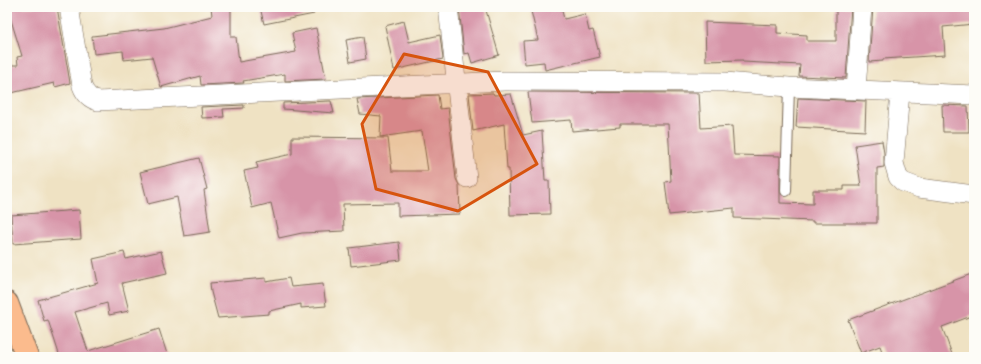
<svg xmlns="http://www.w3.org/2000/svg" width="981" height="364" font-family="'Old Standard TT',serif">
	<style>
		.building { fill: #d794a8 }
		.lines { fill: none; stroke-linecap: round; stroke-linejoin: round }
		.lane-casing { stroke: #7a6a58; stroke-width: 12 }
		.street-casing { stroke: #7a6a58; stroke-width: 20 }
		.highway-casing { stroke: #7a6a58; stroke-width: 24 }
		.lane { stroke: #fff; stroke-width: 10 }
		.street { stroke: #fff; stroke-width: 19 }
		.highway { stroke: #fbbb8d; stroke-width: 22 }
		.marked { fill: #d7540e; fill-opacity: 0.2; stroke: #d7540e; stroke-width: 3; stroke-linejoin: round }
	</style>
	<rect width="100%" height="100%" fill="#fdfcf7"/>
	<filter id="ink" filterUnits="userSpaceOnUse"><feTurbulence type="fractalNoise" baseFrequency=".025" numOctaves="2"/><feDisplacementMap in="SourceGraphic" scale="8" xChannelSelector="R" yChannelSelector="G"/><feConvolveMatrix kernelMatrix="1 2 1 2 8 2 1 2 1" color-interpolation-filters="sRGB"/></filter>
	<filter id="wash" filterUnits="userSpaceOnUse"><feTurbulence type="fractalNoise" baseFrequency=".012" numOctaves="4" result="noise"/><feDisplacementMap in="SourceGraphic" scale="16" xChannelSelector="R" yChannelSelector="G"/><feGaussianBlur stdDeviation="0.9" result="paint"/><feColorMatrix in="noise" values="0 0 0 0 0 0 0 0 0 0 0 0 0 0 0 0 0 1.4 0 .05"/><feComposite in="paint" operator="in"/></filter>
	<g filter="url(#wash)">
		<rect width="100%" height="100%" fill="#efe2c3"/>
		<g id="blocks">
			<!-- building -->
			<path class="building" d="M7 7H57L70 83 55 87 54 83 7 94V65H18L17 57 22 56Z
				M211 7H231V37H236L239 62 296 52 292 33 316 28 326 79 285 81V74L243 81 244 83 201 85 200 76 161 87 152 57 124 60 123 51 94 54 92 36 164 28 212 16Z
				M260 7H313L314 14 264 24Z
				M459 7H485L499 55 472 63 469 53 464 54Z
				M530 7H561L564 19 585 14 589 31 593 30 600 57 545 70 544 62 525 64 523 41 538 40Z
				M836 7H851L846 78 799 76 800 65 743 62V60L706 61 705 22 777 25V33L807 35V41H836Z
				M873 7H974V24L943 27 945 55 883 59V61L869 62Z
				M404 21 409 42 440 35 443 59 394 70 385 26Z
				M363 37 366 59 350 62 346 40Z
				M528 92 699 93 701 128 732 126 734 155 780 156V203L813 204V190H844V186H861L855 145 882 141 884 153V167L877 168V223H813V221L734 218V208L669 215 665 182 671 181 668 124H620V127L572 131 571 120 532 123Z
				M493 93 494 95 511 94 523 135 542 131 545 181H549L550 214 510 215 509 169H507L504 124 473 131 469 94Z
				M438 95 440 109 448 108 456 179 459 185 460 214 398 216V203L343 204 344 231 302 233 279 238 271 203 252 208 244 171 258 168 256 162 292 154V137L388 138 392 171H428L422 131 380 137 381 116 360 114 357 99Z
				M798 98 866 101 865 131 796 127Z
				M331 101 334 113 283 109V103Z
				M244 105V108L223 109 224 117 202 118 201 107Z
				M942 105 968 106 969 132H943Z
				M199 158 207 189 204 190 210 232 184 236 177 197 148 204 140 172Z
				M79 210 81 239 13 244 11 215Z
				M399 242 401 260 351 266 349 248Z
				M161 251 167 273 122 283 129 311 109 315 107 303 75 312 88 351 159 329 168 357H60L48 320 44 321 38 300 98 283 93 259 124 252 126 259Z
				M974 273V315L942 327 953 357H884L880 346 861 353 848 320Z
				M266 278V282L289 278 291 287 323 284 326 306 301 308V304L269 311V314L218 318 211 292 210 283Z"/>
		</g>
	</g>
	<g filter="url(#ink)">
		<use href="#blocks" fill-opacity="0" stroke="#7a6a58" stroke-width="1"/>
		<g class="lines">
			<!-- lane casing -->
			<g class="lane-casing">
				<path id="lane" d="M786 191 789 87"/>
			</g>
			<!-- street casing -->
			<g class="street-casing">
				<path id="street" d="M69 7 82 86C85 94 90 99 98 101L504 81 725 82 789 87 974 95
					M448 7 467 178
					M856 90 862 7
					M900 92 894 163 898 177 903 182 919 188 974 195"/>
			</g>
			<!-- highway casing -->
			<g class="highway-casing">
				<path id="highway" d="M7 303 27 357"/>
			</g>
			<!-- lane -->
			<use href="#lane" class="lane"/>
			<!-- street -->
			<use href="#street" class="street"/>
			<!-- highway -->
			<use href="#highway" class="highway"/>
		</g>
	</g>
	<!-- marked area -->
	<path class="marked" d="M404 54 488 72 537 164 458 211 376 189 362 124Z"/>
	<!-- margin -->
	<rect width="981" height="364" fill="none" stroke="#fdfcf7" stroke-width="24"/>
</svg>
